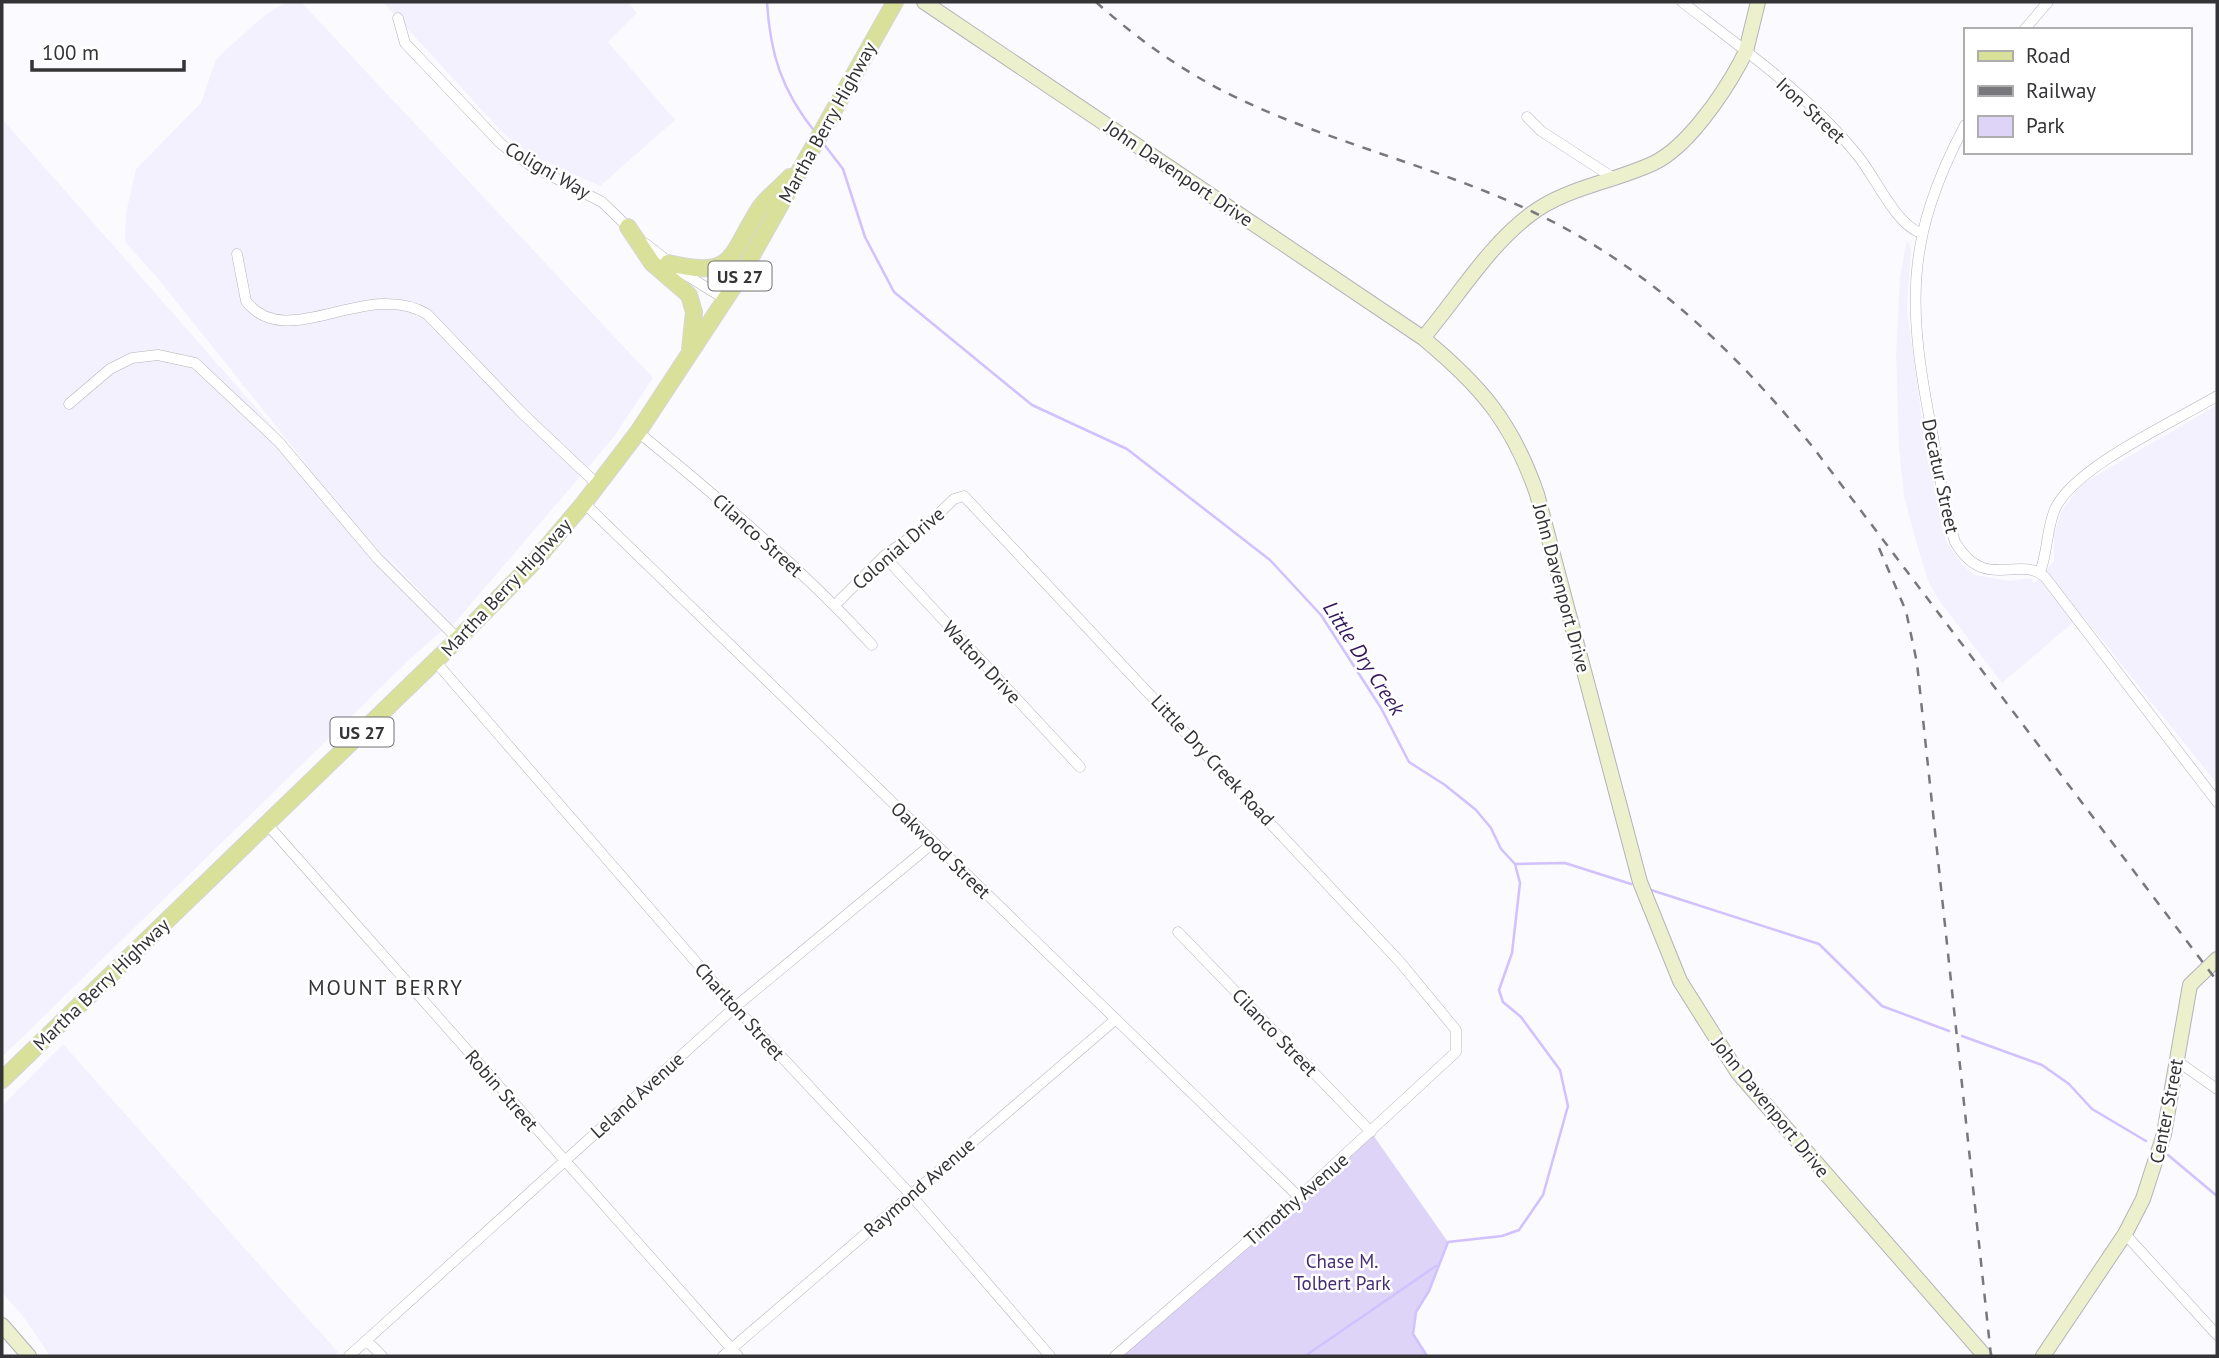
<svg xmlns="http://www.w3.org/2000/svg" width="2219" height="1358" font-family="'PT Sans',sans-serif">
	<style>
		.built { fill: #f4f1fe }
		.green { fill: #ddd4f8 }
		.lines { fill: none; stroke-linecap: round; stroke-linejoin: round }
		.stream { stroke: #d1c1ff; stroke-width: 2.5 }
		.street-casing { stroke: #b4b3ba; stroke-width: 11 }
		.secondary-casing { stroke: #b4b3ba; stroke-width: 16 }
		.primary-casing { stroke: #d6d6d7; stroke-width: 18 }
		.street { stroke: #fff; stroke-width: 10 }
		.secondary { stroke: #ecf0cd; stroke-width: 14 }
		.primary { stroke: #d8e09a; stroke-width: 16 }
		.rail { stroke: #78787c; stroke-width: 2.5; stroke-dasharray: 9 9; stroke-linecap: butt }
		.labels { text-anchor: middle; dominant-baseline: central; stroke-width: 5; stroke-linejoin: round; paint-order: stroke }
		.shield { fill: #fff; stroke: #717173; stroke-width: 2 }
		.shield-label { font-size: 18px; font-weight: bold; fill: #343437 }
		.street-label { font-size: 19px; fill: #343437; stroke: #fff }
		.park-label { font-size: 19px; fill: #462d73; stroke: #fff }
		.water-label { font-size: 21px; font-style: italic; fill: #33185d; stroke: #fff }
		.neighbourhood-label { font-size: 21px; letter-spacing: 2px; fill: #343437; stroke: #fff }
	</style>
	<rect width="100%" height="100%" fill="#fbfaff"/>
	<!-- built -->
	<path class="built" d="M287 2H301L653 378 613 438 452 626 380 548 448 626 413 656 2 1057V119L316 476 155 275 125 242 126 213 136 169 201 103 216 59 265 15Z
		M383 2H628L637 13 608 42 675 120 600 186 529 154 502 132Z
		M1907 240 1911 248 1907 310 1924 434 1946 541 1963 566 1975 575 2010 581 2031 578 2034 583 2054 561V534L2061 513 2080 485 2217 405V784L2082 615 2002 683 1938 599 1928 581 1914 534 1904 496 1899 448 1896 355 1900 277Z
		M63 1044 255 1260 338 1352 334 1356H50L25 1319 2 1292V1106Z"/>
	<!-- green -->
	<path class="green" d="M1371 1132 1448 1242 1429 1291 1416 1312 1413 1334 1427 1356H1115Z"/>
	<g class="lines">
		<!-- stream -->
		<path class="stream" d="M767 2C770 54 782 91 815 132
			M823 143 843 169 865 237 894 292 1032 405 1127 449 1270 560 1321 615 1381 708 1409 762 1445 785 1476 810 1491 828 1501 849 1515 864 1520 883 1512 953 1499 990 1503 1002 1521 1017 1560 1070 1568 1106 1543 1195 1519 1230 1502 1236 1448 1242 1429 1291 1416 1312 1413 1334 1427 1356
			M1515 864 1565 863 1631 884
			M1651 890 1819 944 1882 1006 1949 1031
			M1962 1036 2042 1065 2069 1084 2092 1109 2146 1141
			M2168 1155 2217 1196
			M1305 1356 1436 1266"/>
		<!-- street casing -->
		<g class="street-casing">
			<path id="street" d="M1682 2C1743 49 1810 96 1858 156 1876 178 1896 225 1921 233
				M398 18 405 43 501 144 530 165 602 202 632 231
				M2024 30 2048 2
				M1527 117 1541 131 1612 177
				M1965 125C1903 242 1908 310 1933 437 1939 472 1944 508 1955 542 1985 593 2019 554 2045 577L2217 802
				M646 244 683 273 725 299
				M237 254 246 301C286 354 367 278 427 314L521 412 598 485
				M69 404 110 369 132 358 158 355 195 363 279 442 377 558 458 639
				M638 432C720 499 800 567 872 645
				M584 503 1299 1197
				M884 556 1080 767
				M2040 572C2048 552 2046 530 2055 509 2074 467 2175 421 2217 396
				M835 605 884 556 925 527 954 499 964 496 1400 962 1456 1030V1052L1299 1197 1115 1356
				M435 661 735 1007 910 1194 1050 1356
				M267 824 738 1356
				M1178 932 1371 1132
				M2177 1061 2217 1089
				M2125 1234 2217 1335
				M367 1341 382 1356
				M349 1356 735 1007 933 843
				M723 1356 1116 1019"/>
		</g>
		<!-- secondary casing -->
		<g class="secondary-casing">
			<path id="secondary" d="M924 2 1423 338C1481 386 1512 422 1537 494L1640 882 1680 981 1738 1073 1985 1356
				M1423 338C1458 297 1488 246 1531 214 1567 187 1614 182 1654 163 1687 147 1722 96 1740 63L1746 51 1758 2
				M2 1325 29 1356
				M2043 1356 2125 1234 2143 1199 2164 1134 2190 985 2217 959"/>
		</g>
		<!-- primary casing -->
		<g class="primary-casing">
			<path id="primary" d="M628 227 652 263 689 295 694 312 690 349
				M668 263C735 279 728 258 759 209 767 197 780 188 790 177
				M2 1080 458 639 534 562 584 503 638 432 738 280 895 2"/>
		</g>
		<!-- street -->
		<use href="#street" class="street"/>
		<!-- secondary -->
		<use href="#secondary" class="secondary"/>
		<!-- primary -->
		<use href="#primary" class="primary"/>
		<!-- rail -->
		<path class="rail" d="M1096 2C1135 37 1178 68 1225 92 1324 142 1435 165 1535 213 1647 266 1735 351 1812 446L2217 981
			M1879 548 1906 611 1917 663 1991 1356"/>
	</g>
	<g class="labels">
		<!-- shield labels -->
		<g class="shield">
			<rect x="708.5" y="261.5" width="63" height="29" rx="5"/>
			<rect x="330.5" y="717.5" width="63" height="29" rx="5"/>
		</g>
		<g class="shield-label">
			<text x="740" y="276">US 27</text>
			<text x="362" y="732">US 27</text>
		</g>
		<!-- street labels -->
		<g class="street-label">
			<text transform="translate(1811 110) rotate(43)">Iron Street</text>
			<text transform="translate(827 122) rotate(-61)">Martha Berry Highway</text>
			<text transform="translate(548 170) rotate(30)">Coligni Way</text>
			<text transform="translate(1179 173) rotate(34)">John Davenport Drive</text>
			<text transform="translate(1941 476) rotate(78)">Decatur Street</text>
			<text transform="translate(758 535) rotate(42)">Cilanco Street</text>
			<text transform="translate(898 548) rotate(-41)">Colonial Drive</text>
			<text transform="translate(506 587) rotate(-47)">Martha Berry Highway</text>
			<text transform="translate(1562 588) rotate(75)">John Davenport Drive</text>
			<text transform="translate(982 662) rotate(47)">Walton Drive</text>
			<text transform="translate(1213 760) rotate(47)">Little Dry Creek Road</text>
			<text transform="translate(941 850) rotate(44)">Oakwood Street</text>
			<text transform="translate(101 984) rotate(-44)">Martha Berry Highway</text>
			<text transform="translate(740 1011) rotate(48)">Charlton Street</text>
			<text transform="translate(1275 1032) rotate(46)">Cilanco Street</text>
			<text transform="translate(502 1090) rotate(49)">Robin Street</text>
			<text transform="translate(637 1095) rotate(-42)">Leland Avenue</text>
			<text transform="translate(1771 1107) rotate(51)">John Davenport Drive</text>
			<text transform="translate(2166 1111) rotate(-79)">Center Street</text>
			<text transform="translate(919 1187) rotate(-41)">Raymond Avenue</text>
			<text transform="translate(1296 1199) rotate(-41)">Timothy Avenue</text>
		</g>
		<!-- park labels -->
		<g class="park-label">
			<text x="1342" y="1261">Chase M.<tspan x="1342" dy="22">Tolbert Park</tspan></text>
		</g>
		<!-- water labels -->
		<g class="water-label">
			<text transform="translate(1364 658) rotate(57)">Little Dry Creek</text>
		</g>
		<!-- neighbourhood labels -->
		<g class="neighbourhood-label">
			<text x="386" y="987">MOUNT BERRY</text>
		</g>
	</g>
	<!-- border -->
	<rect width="2219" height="1358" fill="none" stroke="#343437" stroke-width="7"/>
	<!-- legend -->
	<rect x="1964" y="28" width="228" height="126" fill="#ffffff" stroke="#aeaeaf" stroke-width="2"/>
	<rect x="1978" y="51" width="35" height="10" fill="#d8e09a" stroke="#aeaeaf" stroke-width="2"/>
	<text x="2026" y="63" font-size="21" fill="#343437">Road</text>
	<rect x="1978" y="86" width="35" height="10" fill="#78787c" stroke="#aeaeaf" stroke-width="2"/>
	<text x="2026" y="98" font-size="21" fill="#343437">Railway</text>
	<rect x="1978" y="116" width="35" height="21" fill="#ddd4f8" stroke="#aeaeaf" stroke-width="2"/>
	<text x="2026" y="133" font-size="21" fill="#343437">Park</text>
	<!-- scale -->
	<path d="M32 60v10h152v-10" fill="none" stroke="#343437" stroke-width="3.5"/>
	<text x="42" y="60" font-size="21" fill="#343437" stroke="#ffffff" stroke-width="5" paint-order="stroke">100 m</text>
</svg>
